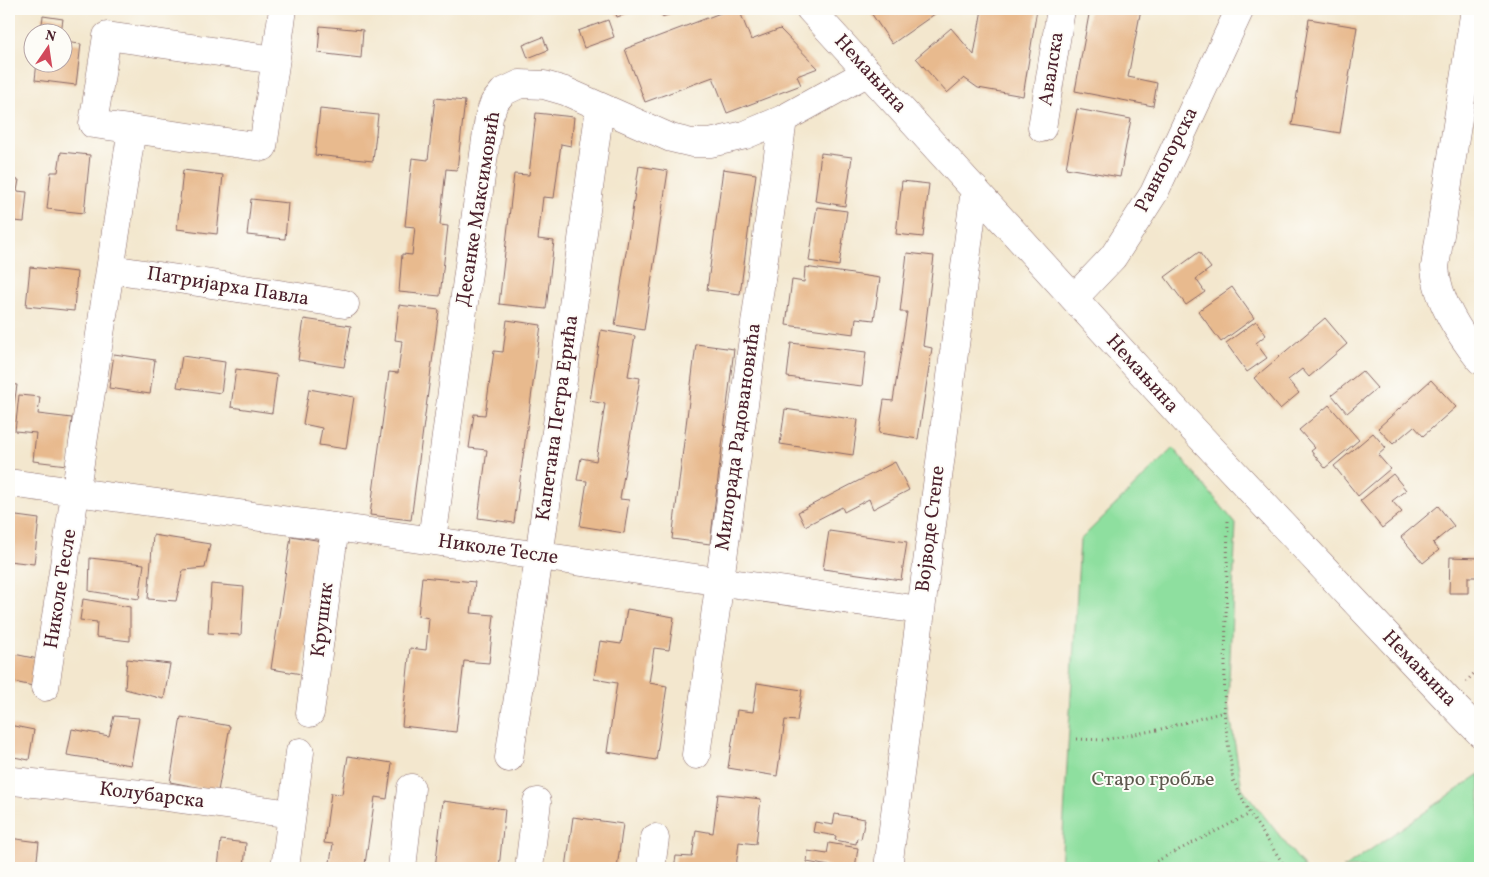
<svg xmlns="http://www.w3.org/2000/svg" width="1489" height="877" font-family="Vollkorn,serif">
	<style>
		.green { fill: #8edf9f; stroke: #6c7f65 }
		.building { fill: #e8ba8e }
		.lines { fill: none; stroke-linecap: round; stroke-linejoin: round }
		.minor-casing { stroke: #856564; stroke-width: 29 }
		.path { stroke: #856564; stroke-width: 3; stroke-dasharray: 1 4; stroke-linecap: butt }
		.minor { stroke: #fff; stroke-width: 28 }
		.labels { text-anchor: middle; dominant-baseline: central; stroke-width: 4; stroke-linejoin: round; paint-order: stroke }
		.street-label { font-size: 20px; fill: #4a1f2b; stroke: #fdfcf7 }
		.park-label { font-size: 20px; fill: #5e594e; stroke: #fdfcf7 }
	</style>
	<rect width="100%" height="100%" fill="#fdfcf7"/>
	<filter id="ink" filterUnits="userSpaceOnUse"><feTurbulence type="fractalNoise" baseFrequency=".02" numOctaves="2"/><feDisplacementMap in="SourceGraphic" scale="10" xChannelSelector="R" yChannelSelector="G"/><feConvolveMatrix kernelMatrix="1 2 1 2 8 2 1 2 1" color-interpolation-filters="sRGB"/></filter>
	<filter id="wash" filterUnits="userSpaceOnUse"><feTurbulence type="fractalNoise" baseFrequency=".0096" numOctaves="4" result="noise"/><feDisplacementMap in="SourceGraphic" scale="20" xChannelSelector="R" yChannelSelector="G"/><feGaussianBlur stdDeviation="1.12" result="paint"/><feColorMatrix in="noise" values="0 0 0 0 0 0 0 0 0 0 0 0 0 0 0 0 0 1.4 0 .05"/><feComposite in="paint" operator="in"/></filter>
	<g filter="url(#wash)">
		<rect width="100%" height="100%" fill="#f3e7ce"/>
		<!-- green -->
		<path class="green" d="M1173 448 1236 524 1228 703 1242 788 1305 868H1061L1080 540Z
			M1480 774V868H1343H1344Z"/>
		<g id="blocks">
			<!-- building -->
			<path class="building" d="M614 9H635V11L617 17Z
				M660 9H685L662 17Z
				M731 9H739L751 40 780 29 818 68 797 76 801 85 727 113 713 77 645 102 625 49Z
				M870 9H938L939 11 892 44 869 10Z
				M982 9H1037L1023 96 978 88 964 78 947 93 916 58 951 28 974 55Z
				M1090 9H1141L1128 77 1157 83 1153 106 1075 91Z
				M43 16 63 19 61 32H41Z
				M1309 19 1357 27 1340 133 1292 125Z
				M608 20 614 37 584 48 578 31Z
				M320 26 363 30 361 58 318 53Z
				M543 37 548 50 528 58 523 45Z
				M62 42 81 44 76 85 35 80 37 62H62Z
				M435 98 465 101 457 170 446 169 440 225 448 226 440 296 399 292 402 254 412 255 415 227 405 226 412 158 428 160Z
				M320 109 378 115 373 161 315 155Z
				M1077 109 1131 119 1120 177 1066 168Z
				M536 113 574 117 571 146 561 144 554 198 543 197 538 239 554 241 546 309 499 304 514 174 529 175Z
				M61 152 90 155 84 213 47 209 51 172H58Z
				M821 153 852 157 845 206 815 201Z
				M639 166 668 171 644 330 615 325Z
				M723 169 756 174 740 294 707 290Z
				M183 170 223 175 217 234 177 229Z
				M9 179 19 180 17 191 27 192 24 222 14 221 13 232H9Z
				M902 181 929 184 923 237 896 234Z
				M251 199 288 203 285 239 247 235Z
				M817 207 847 211 839 266 809 261Z
				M1199 252 1211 268 1196 279 1205 292 1186 305 1165 277Z
				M907 253 934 256 923 346 932 348 918 439 879 433 884 400 893 401 907 312H900Z
				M30 267 77 272 74 311 26 306Z
				M805 267 880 278 874 320 856 318 854 334 786 325 792 280 804 282Z
				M1232 287 1254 318 1221 342 1198 311Z
				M399 305 439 310 411 520 370 515 389 372 398 373 402 341 395 340Z
				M1325 318 1347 344 1309 377 1302 369 1288 380 1299 393 1280 409 1254 378Z
				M304 319 351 326 344 367 298 360Z
				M507 320 541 325 514 523 478 518 487 450 469 448 474 414 485 415 494 351 503 352Z
				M1256 321 1266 335 1256 343 1267 358 1247 372 1226 343Z
				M601 330 635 336 628 376 640 378 620 499 629 500 624 533 580 526 587 481 577 480 581 458 596 461 605 404 590 401Z
				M791 343 866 352 862 386 787 377Z
				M696 344 734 349 710 544 672 539Z
				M114 354 155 360 150 394 109 388Z
				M182 356 225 362 221 393 177 387Z
				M236 369 277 375 272 413 231 407Z
				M1362 371 1377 388 1347 413 1332 395Z
				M1431 380 1456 407 1423 436 1414 426 1393 444 1378 428Z
				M9 384 17 385 11 425 9 424Z
				M309 389 354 397 346 449 319 445 322 428 303 424Z
				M19 395 40 397 38 414 72 418 67 465 33 461 36 433 15 431Z
				M1329 405 1359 440 1325 468 1311 451 1315 448 1299 430Z
				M785 409 858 420 853 455 780 444Z
				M1373 433 1386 448 1378 455 1390 469 1358 496 1334 466Z
				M895 462 909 490 873 509 869 499 844 512 842 507 805 526 798 512Z
				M1393 474 1406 490 1392 501 1402 512 1382 528 1360 501Z
				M1438 506 1454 526 1433 543 1439 550 1423 563 1401 537Z
				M9 515 39 519 34 564 9 561Z
				M829 531 907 542 901 580 823 569Z
				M153 535 210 544 205 568 183 570 176 601 148 599Z
				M291 536 322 541 302 674 271 669Z
				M1450 557 1480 558V577H1468V593H1449Z
				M90 558 144 564 139 599 89 591Z
				M422 577 475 582 471 613 494 615 489 663 464 661 456 732 402 726 410 648 426 650 429 618 418 616Z
				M211 584 244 587 241 635 208 633Z
				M83 599 130 607V641L96 637 97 622 80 620Z
				M627 609 674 617 669 650 654 648 649 683 667 686 656 760 607 752 617 683 594 679 600 641 621 644Z
				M9 653 38 659 33 686 9 681Z
				M127 659 170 664 164 699 125 689Z
				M757 683 802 690 797 721 785 720 777 776 728 768 737 710 753 712Z
				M114 716 139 718 131 765 67 755 72 729 109 736Z
				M181 717 230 726 218 791 170 782Z
				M9 725 34 730 29 760 9 756Z
				M348 756 392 763 387 799 375 797 365 864 376 866V868H329L333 844 324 843 331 793 342 794Z
				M718 794 761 799 756 844 739 842 736 868H674L676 856 692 857 696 830 713 833Z
				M443 801 505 809 499 868H435Z
				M835 814 865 819 861 839 857 838 856 844 835 840 836 836 813 832 815 822 833 825Z
				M573 817 623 824 617 868H566Z
				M9 838 39 842 36 868H9Z
				M221 840 246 843 244 868H218Z
				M829 843 858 848 855 868H829V866L807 862 808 851 827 854Z"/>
		</g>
	</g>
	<g filter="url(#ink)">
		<use href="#blocks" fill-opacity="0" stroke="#856564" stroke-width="1"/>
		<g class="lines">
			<!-- minor casing -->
			<g class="minor-casing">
				<path id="minor" d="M810 9 1193 429 1448 700 1480 733
					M1475 9 1435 267C1437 301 1460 334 1480 360
					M275 60 107 36 93 124 263 147 283 9
					M1042 128 1061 9
					M111 269 345 304
					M1074 298 1113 257 1154 193 1240 9
					M9 483 335 527 920 610
					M432 540 489 117 494 103 503 92 520 84 544 85 565 91 671 138 692 143H710L745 135 783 119 868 72
					M45 687 132 129
					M310 713 335 527
					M696 755 783 119
					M509 758 539 557 600 107
					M13 781 151 795 292 814
					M285 868 300 752
					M402 868 411 788
					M529 868 537 802
					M651 868 655 838
					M888 868 975 189"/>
			</g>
			<!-- path -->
			<path class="path" d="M1228 521 1224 712 1233 780 1250 814 1282 862 1284 868
				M1466 682 1480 667
				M1077 739 1103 740 1157 730 1224 712
				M1143 868 1250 814"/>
			<!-- minor -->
			<use href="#minor" class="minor"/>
		</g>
	</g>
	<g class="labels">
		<!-- street labels -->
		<g class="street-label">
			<text transform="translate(1052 69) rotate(-81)">Авалска</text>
			<text transform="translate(870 74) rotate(48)">Немањина</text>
			<text transform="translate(1167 160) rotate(-63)">Равногорска</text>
			<text transform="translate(479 209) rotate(-81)">Десанке Максимовић</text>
			<text transform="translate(228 287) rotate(9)">Патријарха Павла</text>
			<text transform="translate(1142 374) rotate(48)">Немањина</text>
			<text transform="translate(558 418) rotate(-82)">Капетана Петра Ерића</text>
			<text transform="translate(739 437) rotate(-82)">Милорада Радовановића</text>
			<text transform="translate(931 529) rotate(-83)">Војводе Степе</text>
			<text transform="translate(498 550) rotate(8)">Николе Тесле</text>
			<text transform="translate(61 589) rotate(-81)">Николе Тесле</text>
			<text transform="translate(323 620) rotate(-83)">Крушик</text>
			<text transform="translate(1419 669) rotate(46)">Немањина</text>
			<text transform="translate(152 796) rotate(7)">Колубарска</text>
		</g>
		<!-- park labels -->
		<g class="park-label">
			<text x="1153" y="780">Старо гробље</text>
		</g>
	</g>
	<!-- margin -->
	<rect width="1489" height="877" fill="none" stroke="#fdfcf7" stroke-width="30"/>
	<!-- north arrow -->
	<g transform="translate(48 48) rotate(13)"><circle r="24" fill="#fdfcf7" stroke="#b5a4a5"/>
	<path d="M0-4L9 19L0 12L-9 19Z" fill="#d1495b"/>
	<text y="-8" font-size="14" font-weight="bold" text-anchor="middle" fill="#4a1f2b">N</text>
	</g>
</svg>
